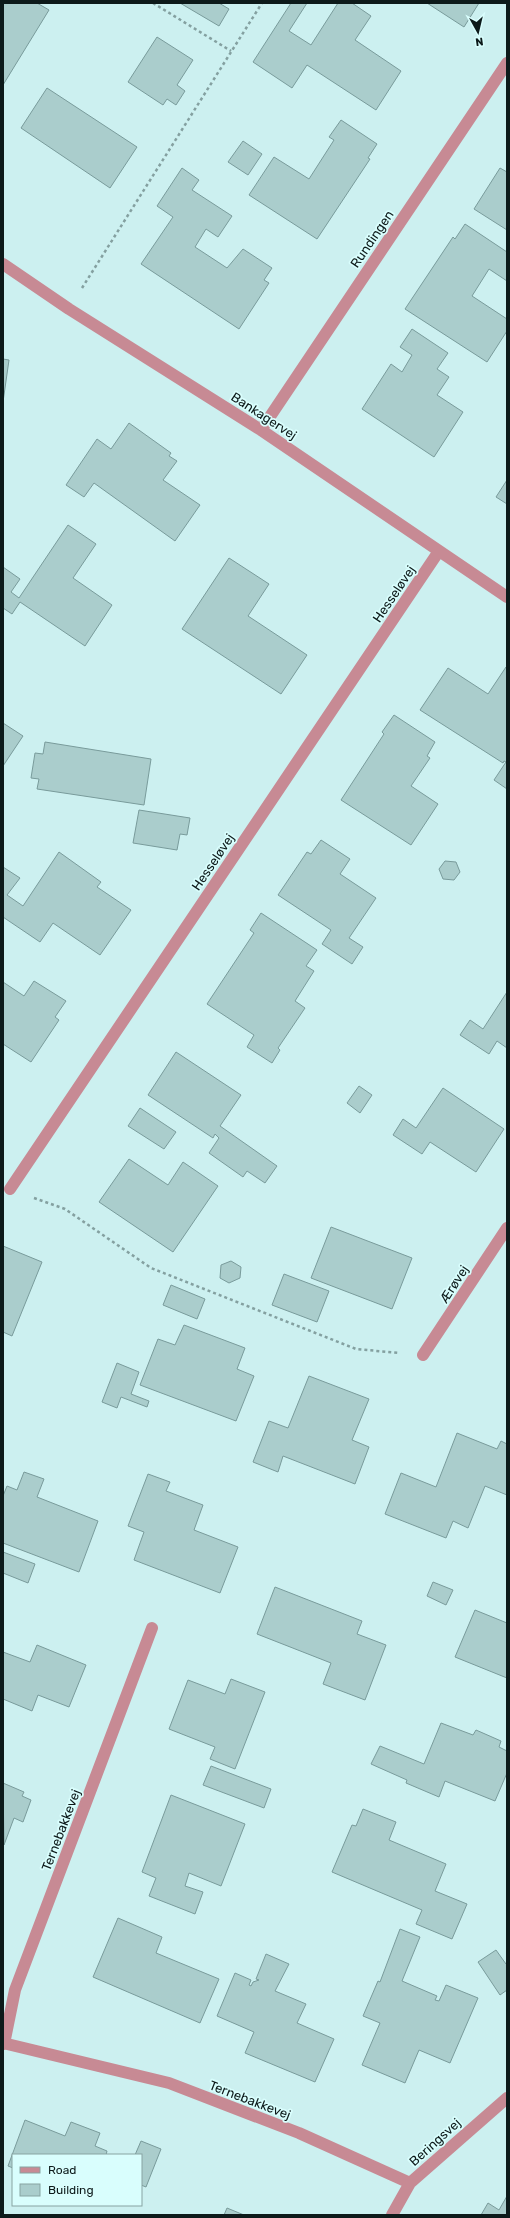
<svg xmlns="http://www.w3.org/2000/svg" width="510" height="2218" font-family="Rubik,sans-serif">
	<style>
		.building { fill: #aacdcc; stroke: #799b9b }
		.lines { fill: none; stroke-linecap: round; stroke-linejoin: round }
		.path { stroke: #84a0a0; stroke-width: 2.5; stroke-dasharray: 3 3; stroke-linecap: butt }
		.minor { stroke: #c78a94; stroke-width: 12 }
		.labels { text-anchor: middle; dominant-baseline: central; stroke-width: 3.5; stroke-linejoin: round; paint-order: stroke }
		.street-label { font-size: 13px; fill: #0d1a1a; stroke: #d9fefd }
	</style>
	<rect width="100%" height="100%" fill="#ccf0f0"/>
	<!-- building -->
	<path class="building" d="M3 3H37L49 10 3 85Z
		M180 3H219L229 9 219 26Z
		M291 3H307L289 31 311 45 338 3H352L371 16 355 40 401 71 376 110 307 65 292 88 253 62Z
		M427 3H479L464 27Z
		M157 37 193 60 177 85 185 91 176 105 167 99 163 105 128 82Z
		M47 88 137 147 110 188 21 128Z
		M341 120 377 144 368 158 370 159 317 239 249 195 274 157 309 179 334 140 329 137Z
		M243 141 262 154 248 175 228 162Z
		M182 168 199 180 192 190 232 216 218 237 206 229 195 247 227 268 243 249 272 268 264 280 269 283 239 329 141 264 173 217 157 206Z
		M500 168 507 172V230L474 209Z
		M465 224 507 252V281L489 269 472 296 507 319V331L487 362 405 309 453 237 455 239Z
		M412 329 448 353 437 369 449 377 437 395 463 412 434 457 362 409 391 364 402 372 412 355 400 347Z
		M3 359 9 360 3 402Z
		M129 423 171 453 169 456 177 461 163 480 200 505 175 541 94 483 84 497 66 485 97 439 111 449Z
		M507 480V504L496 497Z
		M68 525 96 544 73 578 112 605 85 646 20 602 12 614 3 608V567L20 579 11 592 19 598Z
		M229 558 269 584 248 616 307 655 281 694 182 629Z
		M506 667 507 668V789L494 780 506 762 504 761 503 763 420 710 448 668 488 694Z
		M394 715 435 742 427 756 430 758 411 786 438 804 411 845 341 800 384 734 382 732Z
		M3 723 23 736 3 766Z
		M45 742 151 759 144 805 37 789 39 779 31 778 35 753 43 754Z
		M139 810 190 818 187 835 180 834 177 850 133 843Z
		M321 840 350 859 340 874 376 898 349 938 363 947 352 964 322 944 331 930 278 895 307 852 311 854Z
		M59 852 101 882 97 887 131 910 100 955 53 923 40 942 3 917V867L20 878 7 895 23 906Z
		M445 861 456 862 460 872 454 880 443 879 439 869Z
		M261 913 317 950 306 966 314 971 295 1001 305 1008 278 1048 280 1050 272 1063 247 1047 254 1035 207 1004 254 933 250 930Z
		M34 981 66 1001 55 1017 59 1020 31 1062 3 1044V982L24 996Z
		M507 992V1048L497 1041 489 1054 460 1035 470 1020 483 1029Z
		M176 1052 241 1095 220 1126 277 1166 265 1183 247 1171 243 1177 209 1153 219 1138 215 1134 213 1138 148 1095Z
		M359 1086 372 1095 360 1113 347 1103Z
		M443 1088 504 1129 476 1172 430 1142 422 1154 393 1135 403 1119 416 1128Z
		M140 1108 176 1132 164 1149 128 1126Z
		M129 1159 168 1185 183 1162 218 1186 173 1252 99 1202Z
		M331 1227 412 1258 392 1309 311 1278Z
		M3 1246 42 1262 12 1336 3 1332Z
		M231 1261 241 1267 240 1278 229 1283 220 1278 221 1265Z
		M284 1274 329 1291 317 1322 272 1305Z
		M171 1285 205 1299 197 1319 163 1305Z
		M184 1325 245 1348 237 1369 254 1376 236 1421 140 1385 158 1339 175 1345Z
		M117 1363 139 1372 131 1394 149 1401 147 1407 121 1397 117 1408 102 1402Z
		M309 1376 369 1399 352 1440 369 1447 355 1484 283 1456 278 1472 253 1462 269 1421 288 1428Z
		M457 1433 497 1449 501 1441 507 1444V1495L485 1486 468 1528 453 1521 446 1538 385 1514 401 1473 436 1487Z
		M24 1472 44 1479 37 1497 98 1521 79 1572 3 1543V1496L7 1486 17 1490Z
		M148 1474 170 1482 166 1491 203 1505 194 1530 238 1547 220 1593 134 1560 144 1532 128 1526Z
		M3 1552 35 1564 28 1583 3 1573Z
		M433 1582 453 1590 446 1605 427 1596Z
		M275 1587 362 1621 357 1634 386 1645 365 1700 323 1684 331 1663 257 1634Z
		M475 1610 507 1623V1678L455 1657Z
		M37 1645 86 1665 69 1707 38 1695 32 1711 3 1699V1652L30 1662Z
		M231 1679 265 1692 235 1769 210 1759 215 1747 169 1729 188 1680 225 1694Z
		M441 1723 473 1735 476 1730 501 1741 499 1747 507 1751V1773L495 1801 445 1781 439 1797 406 1783 407 1780 371 1764 380 1746 424 1764Z
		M211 1766 271 1789 264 1808 203 1785Z
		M3 1783 24 1792 22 1796 31 1800 23 1822 14 1818 4 1845Z
		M171 1795 245 1824 221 1886 189 1873 185 1886 203 1892 195 1914 149 1896 156 1878 142 1872Z
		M363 1809 396 1822 389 1840 446 1864 435 1891 467 1904 452 1939 416 1924 422 1910 332 1872 352 1825 356 1826Z
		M118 1918 162 1937 156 1953 219 1979 200 2023 93 1977Z
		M400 1929 420 1937 402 1981 437 1996 435 2000 439 2001 446 1985 478 1998 450 2063 419 2050 405 2083 362 2065 380 2023 363 2016 378 1981 380 1982Z
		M496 1950 506 1964 507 1963V1990L500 1995 478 1962Z
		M266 1954 289 1964 275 1991 306 2004 297 2023 334 2039 315 2082 245 2053 254 2032 217 2016 235 1973 251 1980 249 1985 251 1986 253 1982 259 1980 256 1979Z
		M25 2120 65 2136 71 2122 100 2133 95 2146 107 2151 106 2155H13V2168L8 2166Z
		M141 2141 161 2149 146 2187 141 2185V2155H135Z
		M507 2196V2215H481L488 2203 499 2210Z
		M227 2208 244 2215H224Z"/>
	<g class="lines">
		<!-- path -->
		<path class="path" d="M153 3 231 51
			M82 288 262 3
			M34 1198 65 1209 151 1268 356 1349 399 1353"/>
		<!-- minor -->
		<path class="minor" d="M3 264 69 309 261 430 507 597
			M261 430 507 63
			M10 1189 439 551
			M423 1355 507 1228
			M3 2043 169 2083 299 2133 410 2183
			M4 2044 15 1990 152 1628
			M392 2215 410 2183 507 2098"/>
	</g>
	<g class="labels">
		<!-- street labels -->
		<g class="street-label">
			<text transform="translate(372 239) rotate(-56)">Rundingen</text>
			<text transform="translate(264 416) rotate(33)">Bankagervej</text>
			<text transform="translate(394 594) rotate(-56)">Hesseløvej</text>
			<text transform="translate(213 862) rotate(-56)">Hesseløvej</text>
			<text transform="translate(454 1284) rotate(-57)">Ærøvej</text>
			<text transform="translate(61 1830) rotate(-69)">Ternebakkevej</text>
			<text transform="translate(250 2100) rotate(21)">Ternebakkevej</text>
			<text transform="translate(435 2142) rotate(-42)">Beringsvej</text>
		</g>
	</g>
	<!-- border -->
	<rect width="510" height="2218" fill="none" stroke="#0d1a1a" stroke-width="8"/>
	<!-- legend -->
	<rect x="12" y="2154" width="130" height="52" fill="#d9fefd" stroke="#87a3a2"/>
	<rect x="20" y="2167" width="20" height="6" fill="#c78a94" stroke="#87a3a2"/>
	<text x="48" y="2174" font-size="12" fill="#0d1a1a">Road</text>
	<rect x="20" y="2184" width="20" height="12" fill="#aacdcc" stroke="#87a3a2"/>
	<text x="48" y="2194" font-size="12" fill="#0d1a1a">Building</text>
	<!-- north arrow -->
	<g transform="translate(478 32) rotate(172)" stroke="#d9fefd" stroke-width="3" paint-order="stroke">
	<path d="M0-3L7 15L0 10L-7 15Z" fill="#0d1a1a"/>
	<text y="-6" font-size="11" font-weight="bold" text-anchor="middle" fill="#0d1a1a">N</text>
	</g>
</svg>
